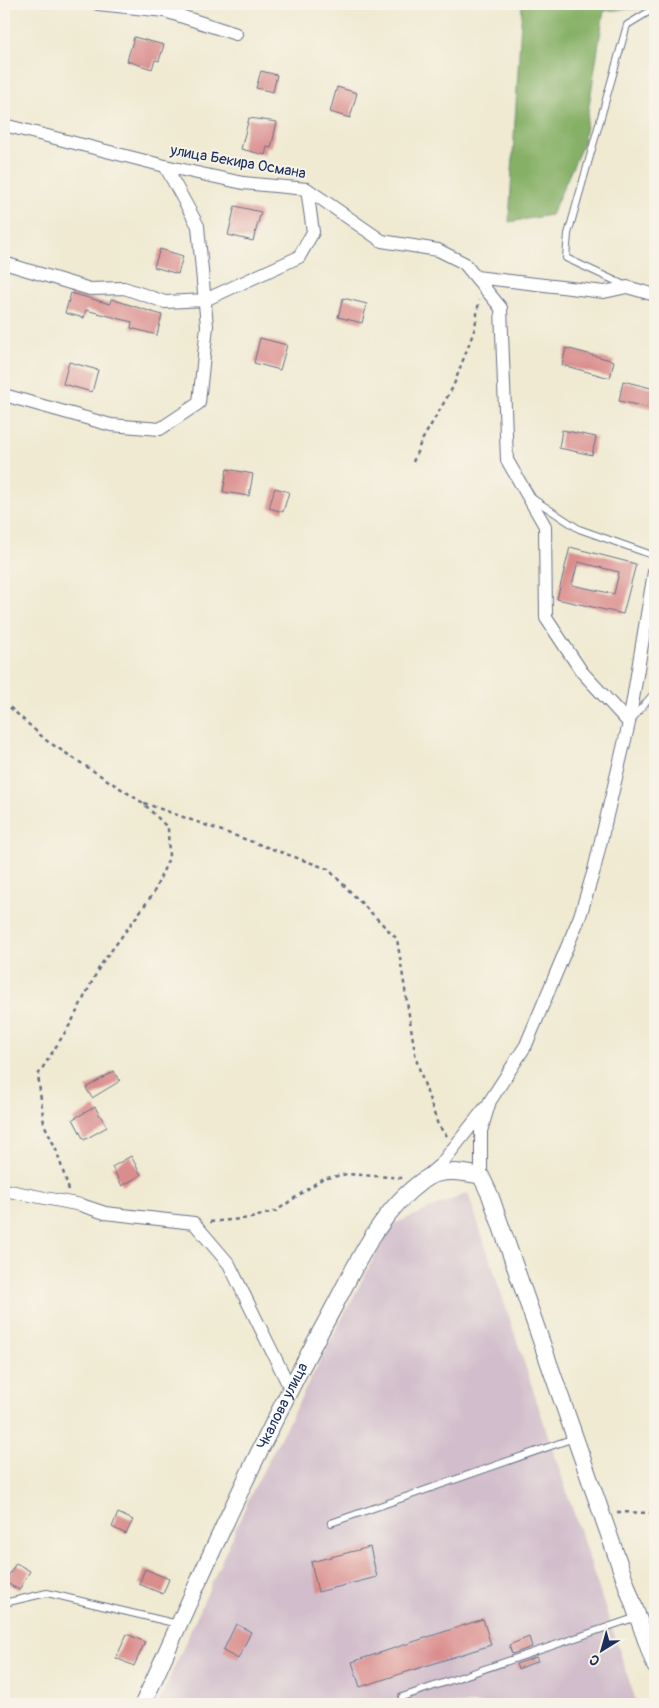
<svg xmlns="http://www.w3.org/2000/svg" width="659" height="1708" font-family="Pangolin,sans-serif">
	<style>
		.industrial { fill: #d1bdcb }
		.forest { fill: #86b066; stroke: #507062 }
		.building { fill: #da8d8d; fill-rule: evenodd }
		.lines { fill: none; stroke-linecap: round; stroke-linejoin: round }
		.service-casing { stroke: #667087; stroke-width: 8 }
		.minor-casing { stroke: #667087; stroke-width: 14 }
		.tertiary-casing { stroke: #667087; stroke-width: 18 }
		.path { stroke: #667087; stroke-width: 2.5; stroke-dasharray: 4 4; stroke-linecap: butt }
		.service { stroke: #fff; stroke-width: 6 }
		.minor { stroke: #fff; stroke-width: 12 }
		.tertiary { stroke: #fff; stroke-width: 16 }
		.labels { text-anchor: middle; dominant-baseline: central; stroke-width: 4; stroke-linejoin: round; paint-order: stroke }
		.street-label { font-size: 15px; fill: #1b2f5e; stroke: #f7f3e8 }
	</style>
	<rect width="100%" height="100%" fill="#f7f3e8"/>
	<filter id="ink" filterUnits="userSpaceOnUse"><feTurbulence type="fractalNoise" baseFrequency=".02" numOctaves="2"/><feDisplacementMap in="SourceGraphic" scale="10" xChannelSelector="R" yChannelSelector="G"/><feConvolveMatrix kernelMatrix="1 2 1 2 8 2 1 2 1" color-interpolation-filters="sRGB"/></filter>
	<filter id="wash" filterUnits="userSpaceOnUse"><feTurbulence type="fractalNoise" baseFrequency=".0096" numOctaves="4" result="noise"/><feDisplacementMap in="SourceGraphic" scale="20" xChannelSelector="R" yChannelSelector="G"/><feGaussianBlur stdDeviation="1.12" result="paint"/><feColorMatrix in="noise" values="0 0 0 0 0 0 0 0 0 0 0 0 0 0 0 0 0 1.4 0 .05"/><feComposite in="paint" operator="in"/></filter>
	<g filter="url(#wash)">
		<rect width="100%" height="100%" fill="#f0ead2"/>
		<!-- industrial -->
		<path class="industrial" d="M468 1193 637 1704H158L253 1490 391 1225Z"/>
		<!-- forest -->
		<path class="forest" d="M522 4H655V7L604 11 583 144 551 215 509 222Z"/>
		<g id="blocks">
			<!-- building -->
			<path class="building" d="M134 37 164 45 159 61 155 60 152 69 127 61Z
				M261 71 277 75 273 92 256 88Z
				M337 87 357 93 350 118 330 112Z
				M249 118 277 122 271 148 267 147 265 155 241 149Z
				M235 206 261 212 253 241 228 235Z
				M160 249 183 256 178 274 154 267Z
				M71 293 110 304 111 299 162 315 157 335 131 328 132 322 86 310 84 318 65 313Z
				M343 298 367 304 362 323 338 317Z
				M260 338 287 345 280 370 254 363Z
				M566 348 614 361 610 378 562 365Z
				M69 362 98 370 92 392 63 384Z
				M623 381 655 389V409L619 401Z
				M562 430 596 437 592 455 559 448Z
				M227 469 253 474 249 496 223 492Z
				M275 488 289 492 283 512 269 508Z
				M570 547 636 564 623 614 557 599ZM578 562 619 572 614 594 572 585Z
				M114 1071 120 1081 92 1098 86 1088Z
				M95 1107 107 1127 84 1140 73 1119Z
				M131 1156 141 1175 122 1186 112 1167Z
				M118 1513 133 1520 126 1534 112 1527Z
				M370 1547 377 1577 318 1592 311 1562Z
				M16 1563 30 1571 19 1590 5 1582Z
				M145 1569 169 1579 163 1594 139 1584Z
				M483 1619 491 1645 360 1687 352 1662Z
				M236 1624 251 1632 238 1659 223 1651Z
				M127 1634 145 1642 134 1666 116 1658Z
				M529 1637 532 1647 512 1654 509 1645Z
				M536 1657 538 1661 518 1669 516 1664Z"/>
		</g>
	</g>
	<g filter="url(#ink)">
		<use href="#blocks" fill-opacity="0" stroke="#667087" stroke-width="1"/>
		<g class="lines">
			<!-- service casing -->
			<g class="service-casing">
				<path id="service" d="M624 285 566 258 568 234 627 25 655 8
					M532 498 579 529 655 556
					M633 718 655 692
					M331 1523 574 1438
					M4 1603 47 1593 178 1624
					M402 1697 637 1617"/>
			</g>
			<!-- minor casing -->
			<g class="minor-casing">
				<path id="minor" d="M98 4 165 11 236 34
					M4 125 165 166 243 183 307 189 382 241 438 250 464 263 501 308 507 460 545 526 546 618 582 672 629 723
					M4 263 90 289 124 288 165 302 205 300 299 257 313 232 307 189
					M476 277 604 292 627 287 655 295
					M4 395 111 425 160 429 199 403 207 326 198 226 165 166
					M427 1176 441 1164 485 1108
					M481 1176V1131L490 1101 526 1045 580 916 594 870 629 723 655 566
					M4 1190 81 1205 105 1213 194 1223 229 1264 290 1388"/>
			</g>
			<!-- tertiary casing -->
			<g class="tertiary-casing">
				<g id="tertiary">
					<path id="s1" d="M143 1704C202 1573 260 1442 329 1316 355 1268 377 1214 422 1181 439 1168 462 1172 481 1176L490 1195 655 1666"/>
				</g>
			</g>
			<!-- path -->
			<path class="path" d="M413 462 421 442 453 387 475 328 479 300
				M4 702 47 741 143 803 168 828 169 858 153 894 100 966 71 1023 38 1075 44 1124 56 1149 69 1190
				M144 803 328 869 397 939 416 1059 438 1125 447 1136
				M210 1222 251 1218 276 1211 322 1179 347 1174 403 1178
				M617 1512 655 1513"/>
			<!-- service -->
			<use href="#service" class="service"/>
			<!-- minor -->
			<use href="#minor" class="minor"/>
			<!-- tertiary -->
			<use href="#tertiary" class="tertiary"/>
		</g>
	</g>
	<g class="labels">
		<!-- street labels -->
		<g class="street-label">
			<text transform="translate(238 162) rotate(10)">улица Бекира Османа</text>
			<text stroke="none"><textPath href="#s1" startOffset="329">Чкалова улица</textPath></text>
		</g>
	</g>
	<!-- margin -->
	<rect width="659" height="1708" fill="none" stroke="#f7f3e8" stroke-width="20"/>
	<!-- north arrow -->
	<g transform="translate(602 1650) rotate(217)" stroke="#f7f3e8" stroke-width="4" paint-order="stroke">
	<path d="M0-4L9 19L0 12L-9 19Z" fill="#1b2f5e"/>
	<text y="-8" font-size="14" font-weight="bold" text-anchor="middle" fill="#1b2f5e">С</text>
	</g>
</svg>
